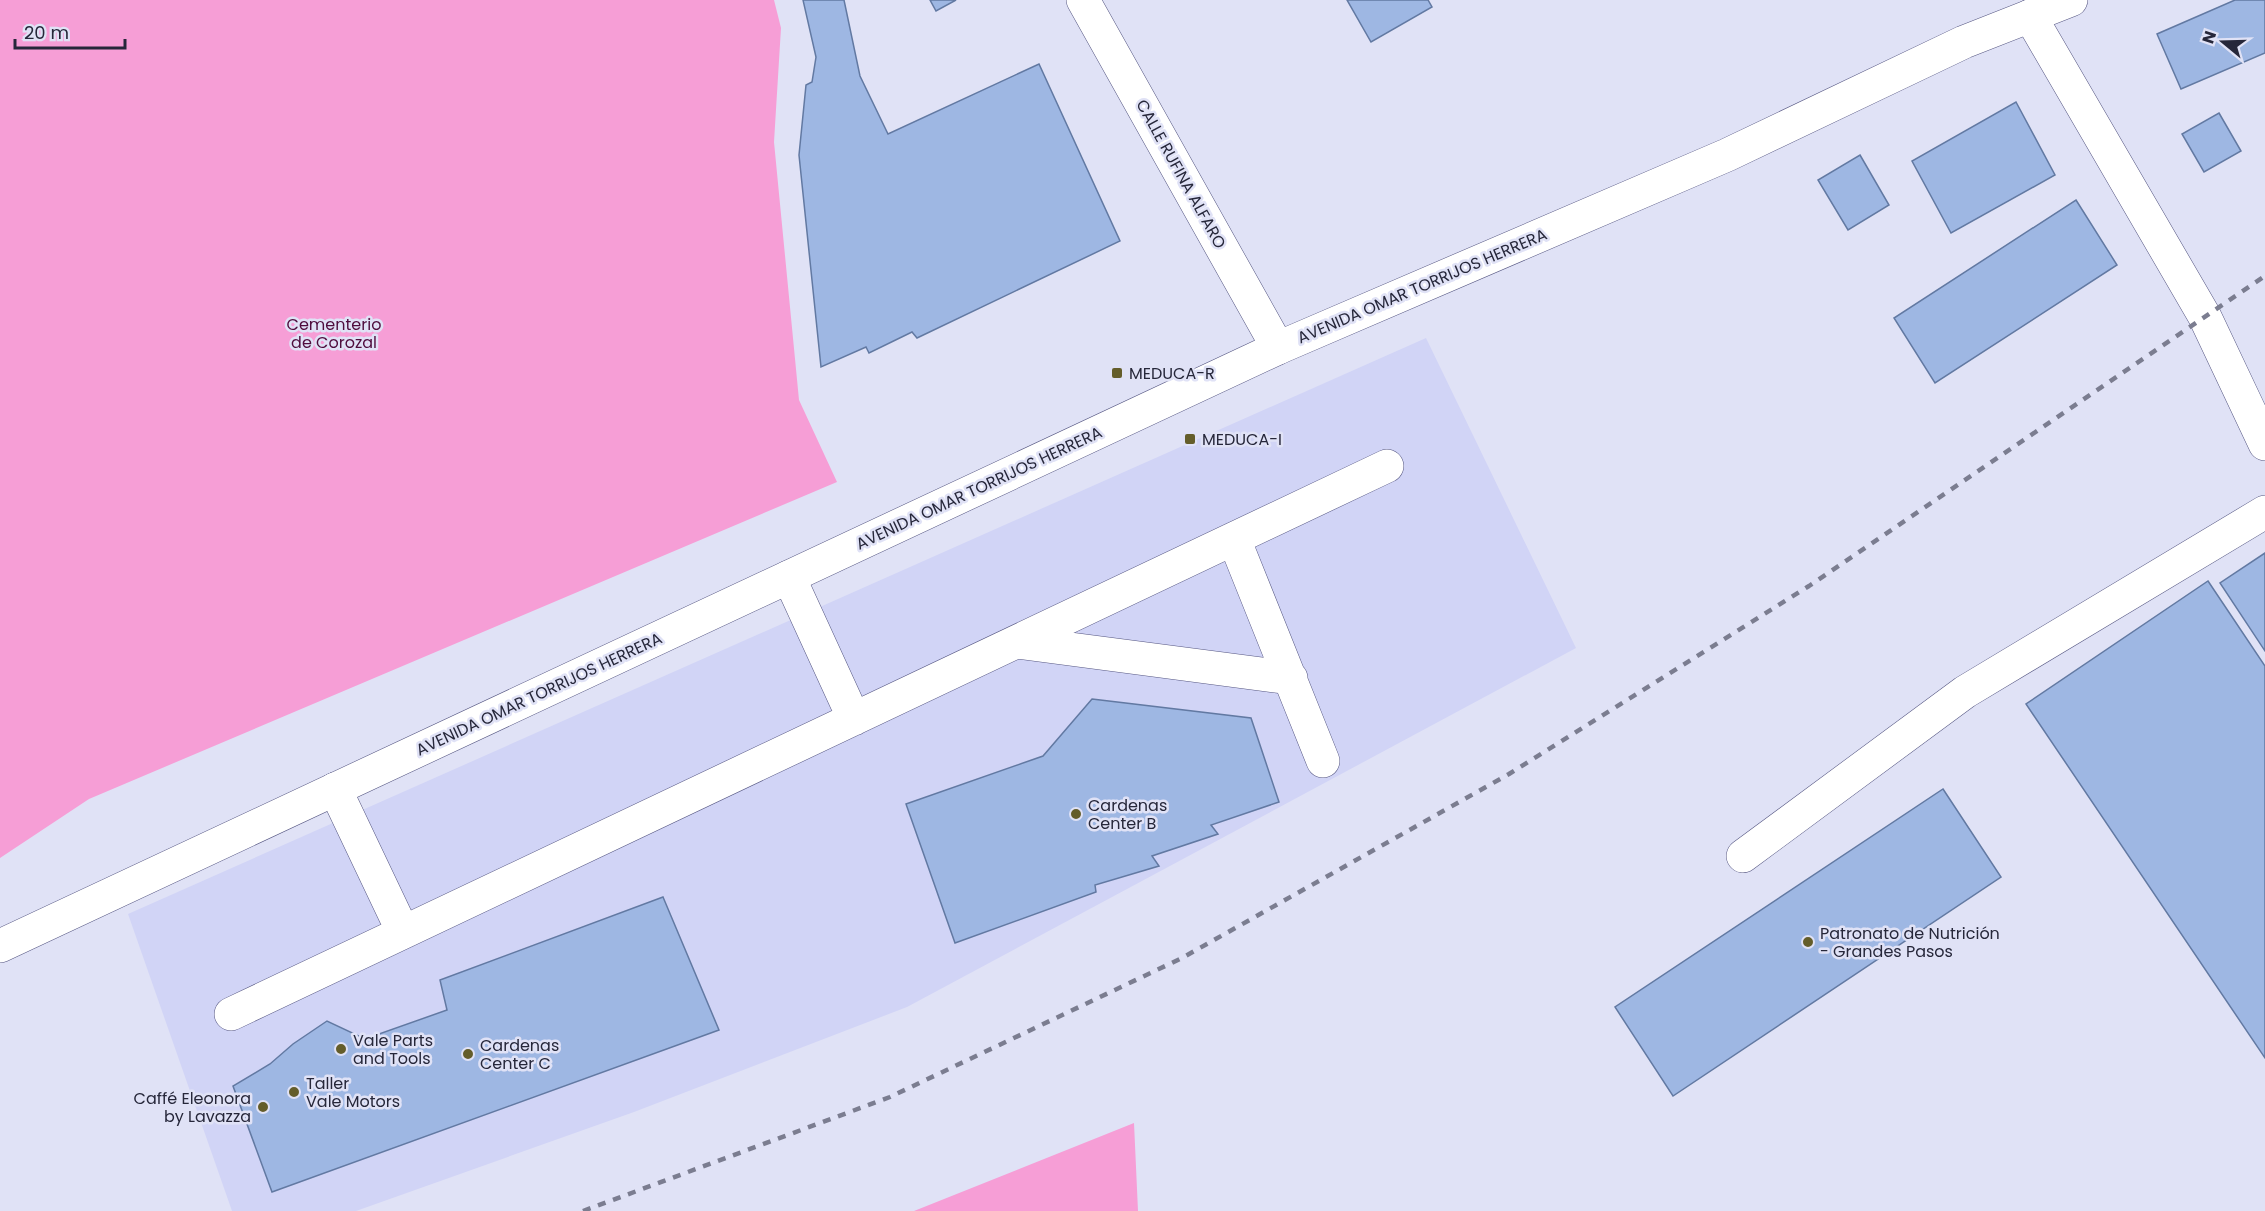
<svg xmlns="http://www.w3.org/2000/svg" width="2265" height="1211" font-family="Poppins,sans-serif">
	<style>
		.built { fill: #d1d4f6 }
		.green { fill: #f69ed6 }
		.building { fill: #9eb7e3; stroke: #6279a2; stroke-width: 1.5 }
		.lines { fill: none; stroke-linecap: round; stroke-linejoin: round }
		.minor-casing { stroke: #555682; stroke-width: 34 }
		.major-casing { stroke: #555682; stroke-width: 34 }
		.minor { stroke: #fff; stroke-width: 33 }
		.major { stroke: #fff; stroke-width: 33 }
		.rail { stroke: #7b7d90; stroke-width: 4.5; stroke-dasharray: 8 8; stroke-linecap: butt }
		.poi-dot { fill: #645d2a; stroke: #e0e2f6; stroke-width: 2 }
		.labels { text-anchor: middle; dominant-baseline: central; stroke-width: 5; stroke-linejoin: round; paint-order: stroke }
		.street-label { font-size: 16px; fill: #26273a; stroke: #e0e2f6 }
		.park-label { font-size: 16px; fill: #4f0c3d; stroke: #e0e2f6 }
		.poi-label { font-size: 16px; fill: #26273a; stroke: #e0e2f6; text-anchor: start }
	</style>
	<rect width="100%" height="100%" fill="#e0e2f6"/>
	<!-- built -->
	<path class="built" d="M1426 338 1576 648 907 1007 634 1112 356 1211H232L128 914Z"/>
	<!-- green -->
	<path class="green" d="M0 0H774L781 28 774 142 799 400 837 482 89 799 0 858Z
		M1134 1123 1138 1211H914Z"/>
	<!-- building -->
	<path class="building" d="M803 0H844L860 76 888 134 1039 64 1120 241 917 338 912 332 869 353 866 347 821 367 799 155 806 85 812 82 816 57Z
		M930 0H956L936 11Z
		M1347 0H1428L1432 7 1371 42Z
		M2235 0H2265V53L2181 89 2157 34Z
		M2016 102 2055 175 1951 233 1912 161Z
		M2219 113 2241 151 2204 172 2182 134Z
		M1860 155 1889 205 1848 230 1818 180Z
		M2076 200 2117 265 1935 383 1894 318Z
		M2265 553V651L2220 583Z
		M2208 581 2265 666V1058L2026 704Z
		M1092 699 1251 718 1279 802 1211 825 1218 834 1152 856 1159 866 1095 885 1096 892 955 943 906 804 1043 756Z
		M1943 789 2001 877 1673 1096 1615 1007Z
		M663 897 719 1030 272 1192 233 1086 270 1064 293 1044 327 1021 365 1039 447 1010 440 980Z"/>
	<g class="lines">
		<!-- minor casing -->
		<g class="minor-casing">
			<path id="minor" d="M1083 0 1278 348
				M2030 16 2205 317 2265 444
				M1234 539 1323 761
				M789 577 854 719
				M1017 642 1291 678
				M335 789 403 932
				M1743 856 1965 692 2265 512
				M231 1014 1387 466"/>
		</g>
		<!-- major casing -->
		<g class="major-casing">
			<path id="major" d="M0 946 1278 348 1727 155 1964 42 2071 0"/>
		</g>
		<!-- minor -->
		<use href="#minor" class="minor"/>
		<!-- major -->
		<use href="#major" class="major"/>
		<!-- rail -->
		<path class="rail" d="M583 1211 890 1097 1182 958 1509 774 1809 586 2265 276"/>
	</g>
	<!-- markers -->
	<g class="poi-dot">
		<rect x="1111" y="367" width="12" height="12" rx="3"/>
		<rect x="1184" y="433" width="12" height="12" rx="3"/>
		<circle cx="1076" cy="814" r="6"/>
		<circle cx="1808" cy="942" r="6"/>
		<circle cx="341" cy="1049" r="6"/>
		<circle cx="468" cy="1054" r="6"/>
		<circle cx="294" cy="1092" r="6"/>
		<circle cx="263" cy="1107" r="6"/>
	</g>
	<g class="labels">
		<!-- street labels -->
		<g class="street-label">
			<text transform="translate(1181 174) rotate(61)">CALLE RUFINA ALFARO</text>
			<text transform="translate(1422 286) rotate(-23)">AVENIDA OMAR TORRIJOS HERRERA</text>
			<text transform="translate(979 488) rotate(-25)">AVENIDA OMAR TORRIJOS HERRERA</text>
			<text transform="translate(539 694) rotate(-25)">AVENIDA OMAR TORRIJOS HERRERA</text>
		</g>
		<!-- park labels -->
		<g class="park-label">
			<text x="334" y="324">Cementerio<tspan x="334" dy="18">de Corozal</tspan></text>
		</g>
		<!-- poi labels -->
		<g class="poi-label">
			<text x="1129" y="373">MEDUCA-R</text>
			<text x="1202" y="439">MEDUCA-I</text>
			<text x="1088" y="805">Cardenas<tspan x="1088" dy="18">Center B</tspan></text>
			<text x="1820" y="933">Patronato de Nutrición<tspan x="1820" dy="18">- Grandes Pasos</tspan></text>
			<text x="353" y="1040">Vale Parts<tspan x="353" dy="18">and Tools</tspan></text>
			<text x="480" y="1045">Cardenas<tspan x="480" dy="18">Center C</tspan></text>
			<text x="306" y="1083">Taller<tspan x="306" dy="18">Vale Motors</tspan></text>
			<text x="251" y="1098" text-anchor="end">Caffé Eleonora<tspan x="251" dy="18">by Lavazza</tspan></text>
		</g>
	</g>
	<!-- north arrow -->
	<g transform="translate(2223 42) rotate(289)" stroke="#e0e2f6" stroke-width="4.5" paint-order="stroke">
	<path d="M0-4.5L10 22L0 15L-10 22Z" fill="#26273a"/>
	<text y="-9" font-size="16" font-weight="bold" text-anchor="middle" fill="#26273a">N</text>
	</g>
	<!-- scale -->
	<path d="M15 39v9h110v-9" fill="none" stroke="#26273a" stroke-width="3"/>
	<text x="24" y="39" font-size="18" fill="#26273a" stroke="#e0e2f6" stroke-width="4.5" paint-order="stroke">20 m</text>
</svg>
